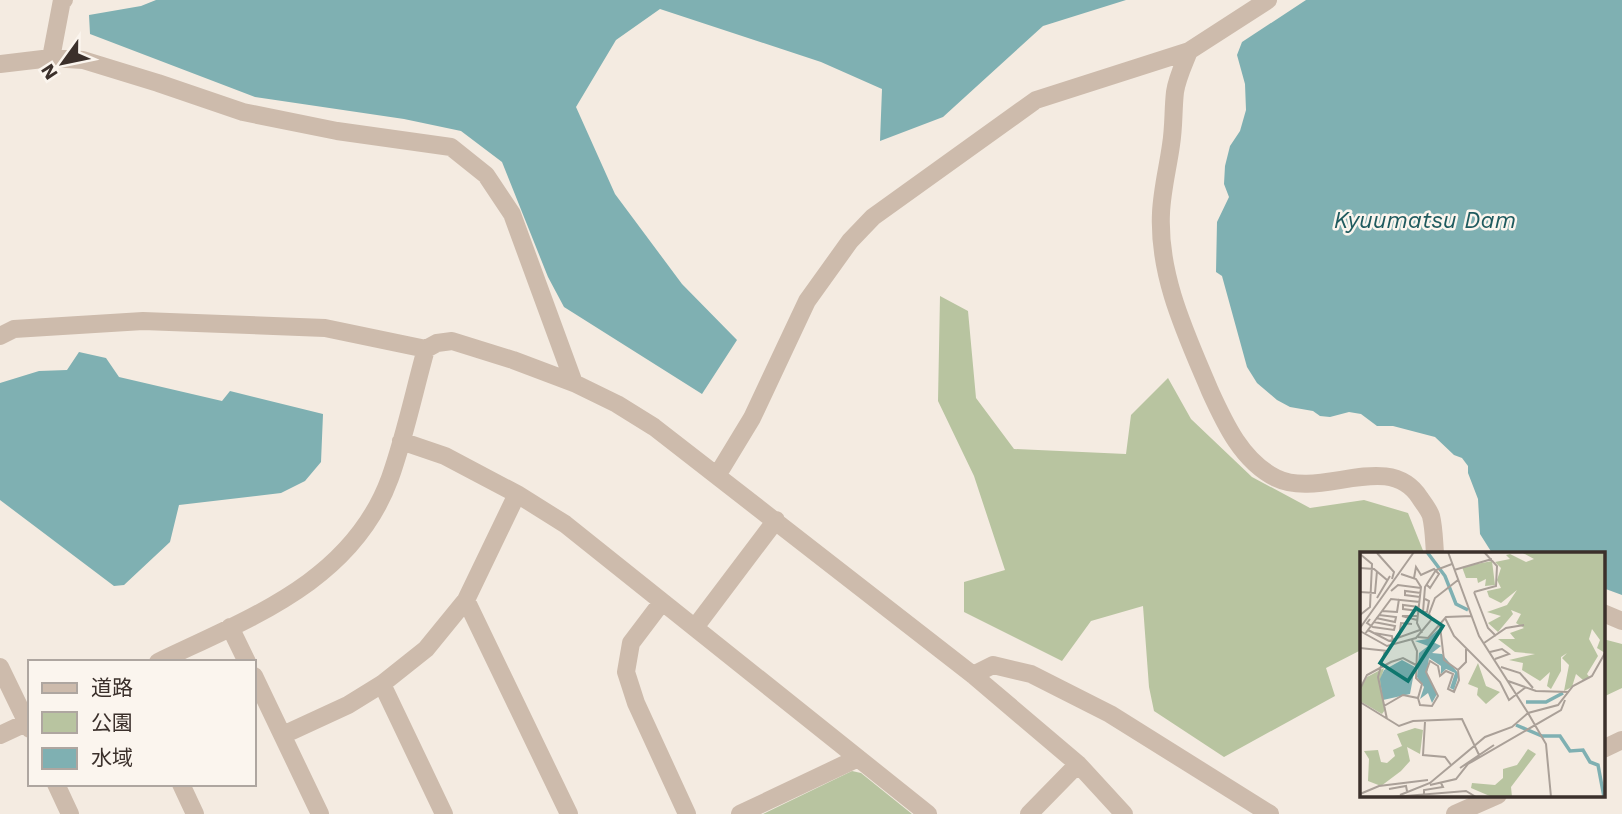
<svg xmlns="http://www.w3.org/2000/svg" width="1622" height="814" font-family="'Work Sans','Noto Sans JP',sans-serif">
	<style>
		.green { fill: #b8c4a0 }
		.water { fill: #7fb0b2 }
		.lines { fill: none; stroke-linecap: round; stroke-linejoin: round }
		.minor { stroke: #cdbbac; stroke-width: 18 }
		.labels { text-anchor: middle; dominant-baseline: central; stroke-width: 5; stroke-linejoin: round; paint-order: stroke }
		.water-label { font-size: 23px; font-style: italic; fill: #1f5a5e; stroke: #fbf5ee }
		.inset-river { fill: none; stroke: #7fb0b2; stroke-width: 3.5 }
		.inset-road { fill: none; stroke: #aaa098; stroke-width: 2 }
		.view { fill: #0f766e; fill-opacity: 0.15; stroke: #0f766e; stroke-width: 3.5 }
		.inset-edge { fill: none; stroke: #3b302b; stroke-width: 3.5 }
	</style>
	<rect width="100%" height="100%" fill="#f4ebe1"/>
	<!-- green -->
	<path class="green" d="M940 296 968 311 976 398 1014 449 1126 454 1131 415 1168 378 1191 419 1252 477 1310 508 1364 500 1408 513 1424 553H1361V650L1326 668 1335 696 1224 757 1154 711 1149 687 1143 606 1091 621 1062 661 964 612V582L1005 570 974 476 938 401Z
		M1603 639 1622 644V688L1603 697Z
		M852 771 861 773 912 814H763Z"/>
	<!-- water -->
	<path class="water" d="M156 0H1126L1043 26 943 117 880 141 882 89 821 62 660 9 616 40 576 107 615 194 682 284 737 340 702 394 564 307 548 277 502 162 461 131 404 119 255 97 90 34 89 15 141 6Z
		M1306 0H1622V595L1603 588V553H1492L1480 534 1478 499 1468 473V466L1462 458 1454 455 1435 437 1393 426H1377L1361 414 1349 412 1330 417 1320 416 1313 411 1290 407 1277 400 1257 383 1247 367 1222 276 1216 272 1217 222 1229 197 1224 184 1225 166 1230 146 1240 131 1246 110 1245 84 1237 55 1242 42Z
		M79 352 106 358 119 377 222 401 230 391 323 414 321 462 305 481 281 493 179 505 170 542 124 585 114 586 0 500V383L39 371 67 370Z"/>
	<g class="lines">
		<!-- minor -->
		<path class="minor" d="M1189 51C1184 64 1177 78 1175 92 1173 109 1174 127 1171 145 1168 167 1162 190 1161 213 1158 276 1186 334 1210 391 1225 424 1242 461 1276 478 1321 500 1389 449 1420 498 1424 504 1429 510 1431 516 1434 528 1434 542 1435 553
			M51 58 62 0H64
			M0 64 51 58 83 60 158 83 243 112 337 131 451 147 486 175 512 214 574 383
			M0 336 14 329 143 321 325 328 426 349 437 343 452 341 513 360 574 383 617 404 654 427 973 675 1078 764 1124 814
			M401 441 445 456 517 494 565 524 928 814
			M718 474 752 418 807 301 850 241 873 217 1036 100 1189 51 1268 0
			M466 600 569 814
			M662 602 631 643 626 672 636 703 687 814
			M1603 613 1622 621
			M696 626 776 520
			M230 627 247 662
			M158 662C249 618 352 582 390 478 405 436 414 392 426 349
			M0 667 30 729
			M973 675 993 665 1031 674 1110 714 1270 814
			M254 676 320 814
			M382 684 444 814
			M0 735 30 721
			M283 735 348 705 382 684 426 649 466 600 517 494
			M1603 749 1622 740
			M56 784 70 814
			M181 784 195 814
			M740 814 858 758
			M1029 814 1078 764
			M1455 814 1498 795"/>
	</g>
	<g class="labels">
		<!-- water labels -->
		<g class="water-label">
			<text x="1425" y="220">Kyuumatsu Dam</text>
		</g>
	</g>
	<!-- overview -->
	<g transform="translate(1360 552)">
		<rect width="245" height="245" fill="#f4ebe1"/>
		<path d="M161 0H245V101L237 96 240 88 232 77 229 87 238 104 227 122 230 126 223 128 216 122 212 135 204 139 209 113 202 106 207 101 201 105V119L191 137 187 134 190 120 180 129 162 118 163 111 149 108 175 102 155 100 138 87H155L150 81 164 76 156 71 161 62 151 58 153 62 138 80 128 71 141 64 127 60 147 53 157 38 141 51 129 45 127 39 141 36 137 28 141 16 135 10 150 7 146 3 150 2 166 10 174 7ZM132 9 135 33 125 34 126 27 118 31 117 26H106L102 15ZM118 111 126 134 140 140 126 152 117 143 118 136 108 132ZM24 116 21 127 25 158 22 162 0 149V138L7 125ZM55 176 63 178 60 202 47 195 50 209 41 219 21 234 8 229 9 207 4 199 18 198 21 210 27 211 35 204 33 198 42 194 37 182ZM168 197 176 202 151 235 152 245H132L111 236 112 231 135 233 143 226V217L157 213Z" fill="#b8c4a0"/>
		<path d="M80 76 73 90 81 94 72 101 82 102 99 122 94 138 90 136 95 121 86 117 81 122V114L69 106 67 122 77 142 72 151 68 141 60 147 64 135 57 125 59 101 68 94 55 89 67 87ZM42 108 55 115 50 142 23 148 20 127 24 118Z" fill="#7fb0b2"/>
		<path class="inset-river" d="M67 0 85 24 96 52 108 58M166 150H186L203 141M156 173 182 184H200L210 199 223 198 230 210 238 213 244 245"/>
		<path class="inset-road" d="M88 0 119 84 168 161M17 1 34 20 32 27M0 2 12 12 10 55 0 63M0 16 14 17 27 28M94 18 132 7M41 22 56 27 61 35 57 71 62 81M54 26 56 15 61 23 74 17 79 22 70 36 67 33M31 39 38 33 61 36M0 40 15 41 17 19M114 40 136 34 137 14 124 0M114 40 128 76 136 84M60 45 45 43V39L61 41M17 46 30 24M59 55 43 53V57L67 60 69 49 65 47M22 59 37 60 39 47M63 60 65 35 76 18 92 12M16 66 35 70 36 65 19 63M85 66 94 84 140 130 149 148 166 135M10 67 7 71 13 75 34 78 35 74 14 70M57 68 42 64H58M0 76 54 0M8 78 29 89 60 78M0 79 27 94 56 86 72 67 69 62 75 46 98 28M14 81 32 84 33 91M5 82 31 47 60 50M58 85 68 86 86 65 112 64M39 86 41 71 52 72M124 91 146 76 164 73M0 96 28 99M25 99 18 125 27 167M130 100 142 97 149 102 135 107M141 115 160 121 173 136M98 118 106 110V97M148 129 176 139 209 140M0 137 7 123 31 110 43 106 56 113M58 146 60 153 72 154 78 144 66 120 70 109 78 114 80 124 86 119 93 122 88 137 94 140 99 128 98 118 84 108 80 74M0 150 39 174 53 169 102 167 120 205M24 154 43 143 58 146 62 132 56 126 57 99 52 88M168 161 186 192 191 245M65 170 63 203 85 205 91 213M100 216 134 193M70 233 96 227 108 212 201 158 205 148M29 237 46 234 47 239M0 242 19 234 68 228M64 242V238L83 235 81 231M40 243 70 231 125 185 152 175 168 161 198 153 213 134 232 124 245 101M33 245 106 239 116 245"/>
		<path class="view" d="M56 56 83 74 48 129 20 111Z"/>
		<rect width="245" height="245" class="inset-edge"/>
	</g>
	<!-- legend -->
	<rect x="28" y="660" width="228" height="126" fill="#fbf5ee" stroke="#aea6a0" stroke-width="2"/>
	<rect x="42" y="683" width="35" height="10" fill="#cdbbac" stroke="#aea6a0" stroke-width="2"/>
	<text x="91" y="695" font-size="21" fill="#3b302b">道路</text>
	<rect x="42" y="712" width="35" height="21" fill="#b8c4a0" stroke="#aea6a0" stroke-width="2"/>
	<text x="91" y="730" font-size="21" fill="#3b302b">公園</text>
	<rect x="42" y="748" width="35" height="21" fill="#7fb0b2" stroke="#aea6a0" stroke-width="2"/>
	<text x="91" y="765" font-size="21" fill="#3b302b">水域</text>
	<!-- north arrow -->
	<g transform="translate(63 63) rotate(237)" stroke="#fbf5ee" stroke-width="5" paint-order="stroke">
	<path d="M0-5L12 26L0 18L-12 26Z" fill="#3b302b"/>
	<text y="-10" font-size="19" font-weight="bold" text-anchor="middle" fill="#3b302b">N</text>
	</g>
</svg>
